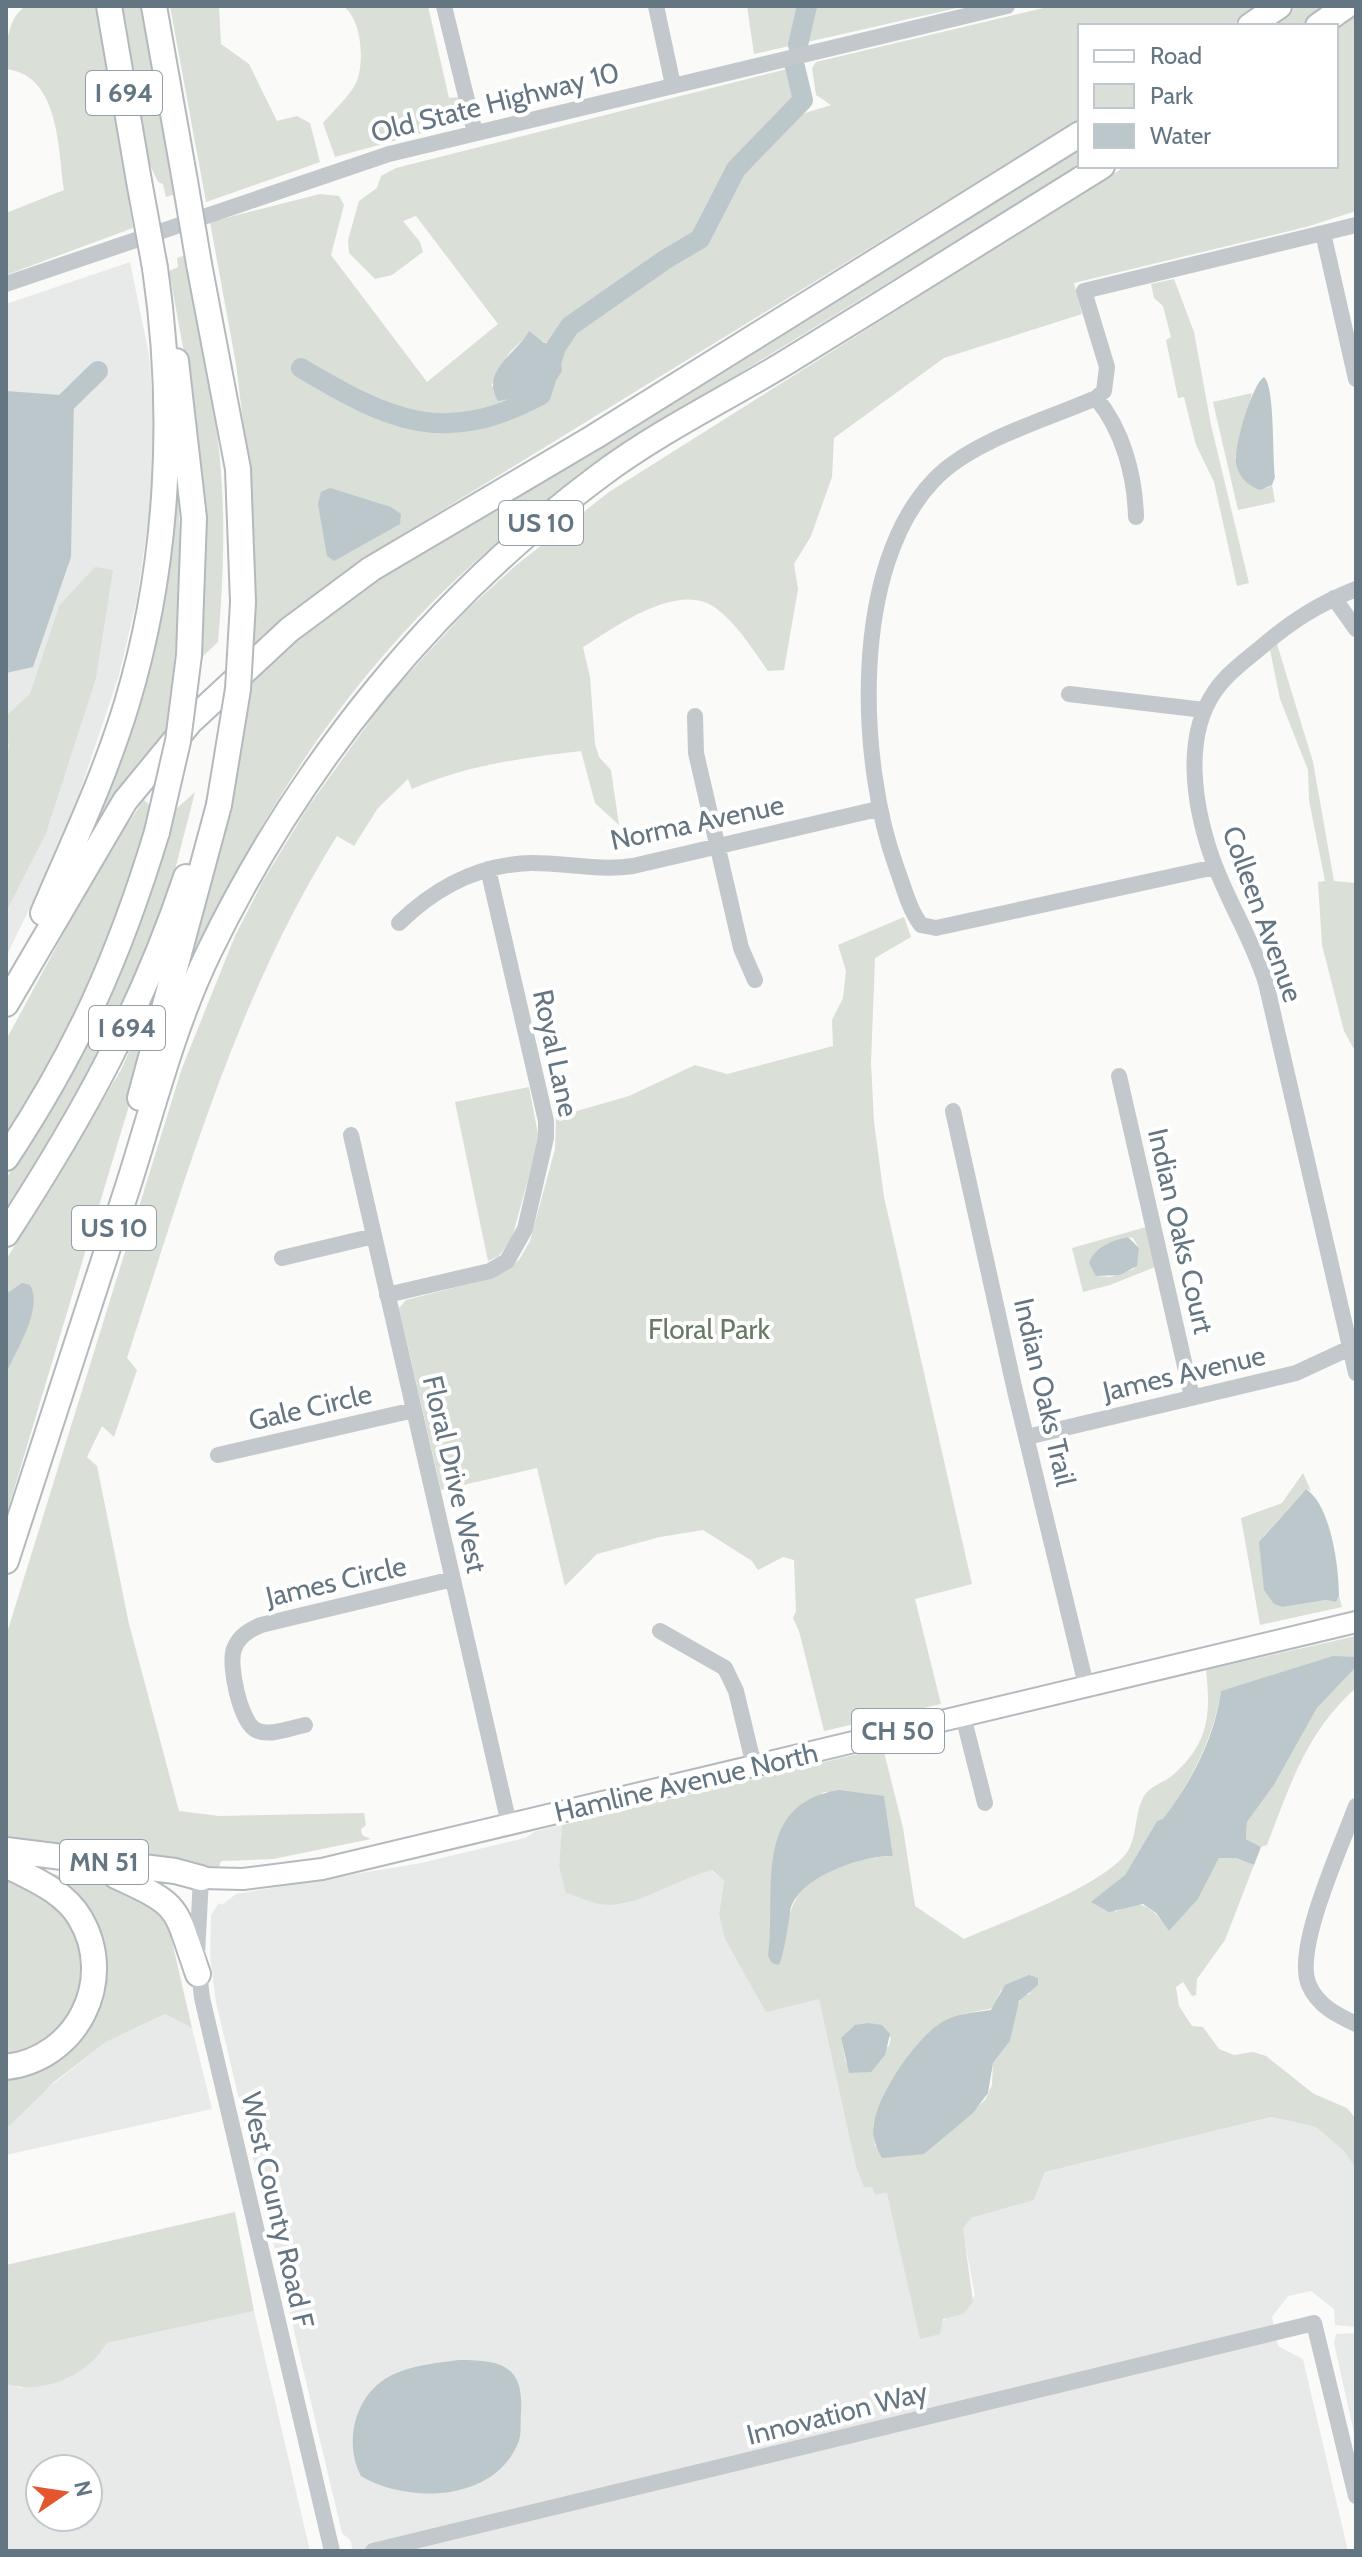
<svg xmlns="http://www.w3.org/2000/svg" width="1362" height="2557" font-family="Cabin,sans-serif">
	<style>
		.built { fill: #e8e9e9; fill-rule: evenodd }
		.green { fill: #dadfd7; fill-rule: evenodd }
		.water { fill: #bbc7cb }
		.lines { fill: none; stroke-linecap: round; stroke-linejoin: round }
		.river { stroke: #bbc7cb; stroke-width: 20 }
		.major-casing { stroke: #b5babe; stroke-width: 24 }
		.highway-casing { stroke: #b4b9bd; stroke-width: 28 }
		.minor { stroke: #c3c8cc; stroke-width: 16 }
		.major { stroke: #fff; stroke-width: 20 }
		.highway { stroke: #fff; stroke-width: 24 }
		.highway-bridge-casing { stroke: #b4b9bd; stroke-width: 28; stroke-linecap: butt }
		.highway-bridge { stroke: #fff; stroke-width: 24 }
		.labels { text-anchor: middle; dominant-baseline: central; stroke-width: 8; stroke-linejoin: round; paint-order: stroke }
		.shield { fill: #fff; stroke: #939fa8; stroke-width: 2 }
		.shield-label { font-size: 26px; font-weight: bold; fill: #657683 }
		.street-label { font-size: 28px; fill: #657683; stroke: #fff }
		.park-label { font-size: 28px; fill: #687a64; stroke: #fff }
	</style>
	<rect width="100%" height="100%" fill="#fafaf8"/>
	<!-- built -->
	<path class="built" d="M130 262 149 355 155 433 150 506 137 599 119 675 66 833 6 957V304Z
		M562 1825 559 1867 567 1893 605 1905 622 1904 685 1877 711 1870 724 1881 719 1914 819 1999 875 2195 887 2193 940 2323 950 2316 963 2314 975 2295 962 2228 965 2223 971 2218 1034 2200 1045 2172 1273 2117 1316 2127 1344 2151 1356 2169V2327L1335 2325 1334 2309 1311 2291 1288 2296 1272 2317 1278 2346 1303 2359 1348 2551H353L350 2540 342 2533 216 2002 210 1955 211 1915 219 1903 222 1905 236 1894 421 1863 525 1838 536 1831Z
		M165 2014 192 2028 212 2109 6 2155V2129L34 2099 106 2042Z
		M254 2311 310 2551H6V2384L21 2388 102 2351 107 2343ZM40 2469H88V2517H40Z
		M1356 2333V2442L1334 2343 1336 2334Z"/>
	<!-- green -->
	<path class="green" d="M26 6H97L133 228 6 275V213L64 190C58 150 60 75 6 69 6 49 6 18 26 6Z
		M122 6H143L175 194 166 197 163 184 158 182 150 165Z
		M170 6H219L221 44 249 64 277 121 297 116 310 123 320 162 206 202Z
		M343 6H428L449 98 458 97 462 122 335 157 323 123C333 111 349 97 356 83 365 63 362 19 343 6Z
		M747 6H966L754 54Z
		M1052 6H1259L1230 26H1080V119L400 536 334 580 249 648V471L236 364 210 222 320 194 339 196 344 205 331 255 427 382 498 324 416 216 403 221 420 242 423 252 392 275 375 279 349 253 348 240 359 201 377 188 381 176 396 168 799 66C809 78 807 92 796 102L802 114 831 105 816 95 812 68 816 62ZM527 336 551 344 557 379 553 385 491 386 510 352Z
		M1297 6H1329L1300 26H1268Z
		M1356 14V211L1306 227 1074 283 1082 314 944 358 834 438 832 477 811 536 794 564 798 589 784 670 768 671C753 650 738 625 717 609 680 579 615 627 583 647L590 677 595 744 599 757 611 770 619 825 595 803 581 751C523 758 466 765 412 789L408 779 378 808 354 846 337 836C237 995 185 1180 127 1358L137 1370 114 1437 102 1426 87 1457 97 1466 129 1624 179 1811 219 1816 364 1813 366 1825 361 1829 362 1835 371 1839 273 1859 221 1861 219 1867 185 1866 6 1839V1636L182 1068 235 936 263 881 308 807 388 696 468 609 514 567 609 492 1126 166H1336V29Z
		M1080 144V166C983 224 886 284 789 343 676 412 564 479 466 570 343 683 254 822 187 974L180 973 246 680 374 581Z
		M186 255C197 318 211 379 218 441 226 509 224 575 218 642L200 659 202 496 191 391 169 271 178 267 177 258Z
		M1174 279 1194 332 1211 425 1249 583 1237 586 1214 482 1196 445 1184 397 1178 398 1166 340 1171 337 1163 306 1154 298 1151 284Z
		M1252 393 1235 458 1267 488 1272 485 1275 502 1238 510 1213 402Z
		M178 462 181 602 166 731 87 841Z
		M95 567 113 570 96 678 46 833 6 912V756L9 748 6 716 30 694 59 606Z
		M1277 644 1313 762 1334 881 1356 883V1053L1344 1031 1322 945 1318 882 1325 881 1309 800 1308 770 1280 699 1270 650Z
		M195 792 167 901 121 1019 6 1219V1179L91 1039 124 964 175 810Z
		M144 800 151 806C117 928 71 1030 6 1138V1040L106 855Z
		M904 917 911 937 875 958 871 1063 874 1122 884 1197 972 1584 915 1599 941 1704 824 1731 799 1631 793 1618 796 1611 794 1560 783 1557 758 1570 752 1561 703 1530 660 1537 597 1554 565 1586 537 1468 441 1490 399 1308 406 1300 493 1278 519 1260 530 1241 555 1149 556 1117 629 1096 695 1065 727 1074 833 1046 832 1020 843 998 846 971 838 945Z
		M166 968 170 969 6 1516V1374L33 1309 6 1294V1260L121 1070Z
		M529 1087 539 1139 512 1238 499 1256 488 1261 455 1102Z
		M1146 1227 1155 1267 1110 1285 1083 1292 1072 1248ZM1128 1237 1133 1238 1139 1248 1134 1269 1110 1277 1096 1276 1106 1244Z
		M1303 1473 1311 1491 1307 1489 1302 1493 1263 1537 1283 1607 1326 1600 1336 1602 1339 1596 1342 1607 1260 1625 1241 1518 1282 1503Z
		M1356 1636V1659L1221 1691C1213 1740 1191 1780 1163 1820L1157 1821 1125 1875 1114 1884 1115 1912C1141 1895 1154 1909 1169 1931L1198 1899 1219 1858H1236L1254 1865 1225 1940 1197 1979 1196 1995 1192 1996 1183 1982 1176 1987 1179 2006 1192 2026 1203 2027 1219 2049 1234 2055 1253 2052 1266 2056 1314 2094 1347 2108 1356 2119V2169L1344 2151 1316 2127 1272 2117 1045 2172 1034 2200 971 2218 963 2228 973 2302 963 2314 943 2319 940 2334 920 2339 887 2193 875 2195 872 2187H864L856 2166 819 1999 766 2012 725 1939 719 1914 724 1881 712 1870C680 1878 639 1905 609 1905 595 1905 580 1897 566 1893L559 1867 562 1825 883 1748 903 1828 915 1906 964 1939C1002 1922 1110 1884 1129 1849 1137 1834 1135 1811 1144 1796 1150 1786 1165 1782 1173 1775 1209 1743 1211 1714 1206 1670ZM824 1792 884 1797 893 1856C865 1856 808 1873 795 1901 788 1914 784 1934 781 1949L773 1929 771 1910 817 1797ZM1001 1990 1032 1993 1023 1996 1016 2008 1010 2041 993 2063 992 2085 985 2100 924 2154 875 2146 873 2126 877 2111 905 2061 963 2014 994 2008ZM891 2037 889 2046 846 2063 841 2038Z
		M1356 1667V1688C1307 1731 1290 1785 1267 1845L1261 1847 1246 1839 1247 1822 1274 1785 1317 1708Z
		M48 1873 149 1894 169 1928 192 2028 165 2014 106 2042 54 2082 6 2129V2071L42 2062 100 1972 46 1878Z
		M6 1877 34 1885 79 1929 87 1987 58 2038 6 2060Z
		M235 2212 254 2311 107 2343C87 2376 43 2395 6 2384V2265Z"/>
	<!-- water -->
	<path class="water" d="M529 331 543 342 560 348 562 371 548 393 498 401C480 370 516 355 529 331Z
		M1264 377C1275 386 1272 456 1275 477L1272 485 1260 490C1248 486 1239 477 1236 464 1233 449 1252 384 1264 377Z
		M6 391 74 396 71 557 33 667 6 673Z
		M330 488 391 507 401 514 400 524 334 561 327 556 318 504 321 492Z
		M1128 1237 1139 1248 1137 1266 1120 1275 1096 1276 1089 1263C1096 1246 1111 1241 1128 1237Z
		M22 1283 30 1285C44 1308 15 1352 6 1374V1294Z
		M1306 1489C1331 1505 1339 1568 1339 1596L1336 1602 1326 1600 1283 1607 1274 1604 1264 1590 1259 1542Z
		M1333 1656 1355 1657 1356 1667 1317 1708 1274 1785 1247 1822 1246 1839 1261 1847 1254 1865 1236 1858H1219L1198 1899 1169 1931 1156 1913 1143 1904 1109 1912 1091 1902 1125 1875 1157 1821 1163 1819C1192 1780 1214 1740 1221 1691Z
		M839 1790 884 1796 893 1856C864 1855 796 1877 790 1912 789 1922 783 1958 779 1965L772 1963 768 1956C777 1893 750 1804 839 1790Z
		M1029 1975 1038 1978V1985L1019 2001 1010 2041 993 2063 988 2093 973 2113 924 2154 882 2158C876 2147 871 2135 874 2123 879 2092 920 2031 948 2019 962 2013 977 2012 991 2010L1005 1985Z
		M868 2023 882 2025 890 2034 885 2055 871 2072 849 2073 841 2038 855 2025Z
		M459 2360C501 2360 524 2365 521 2412 520 2422 522 2435 518 2443 494 2502 408 2504 361 2476 344 2444 354 2399 385 2379 405 2366 436 2363 459 2360Z"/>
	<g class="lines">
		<!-- river -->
		<path class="river" d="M798 45 807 6
			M301 368C390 421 444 447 541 395L556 347 570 326 666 259 700 239 736 169 803 100 795 67
			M55 413 98 371"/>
		<!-- major casing -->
		<g class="major-casing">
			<path id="major" d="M201 1878 243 1879 322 1869 1356 1622"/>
		</g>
		<!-- highway casing -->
		<g class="highway-casing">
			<path id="highway" d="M109 6 139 181
				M154 6 185 181
				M1250 26 1279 6
				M1318 26 1346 6
				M199 264 238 469 243 602
				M176 361 194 518 189 655
				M43 913C73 843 105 776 127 703 169 564 176 411 155 268
				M6 1004 125 801 190 722 289 630 371 569 594 437 1080 134
				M140 1098 219 805
				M6 1158C78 1049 119 957 157 832
				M6 1234C82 1117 142 1009 186 877
				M6 1561C48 1435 89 1308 130 1180 154 1104 174 1024 209 952 300 764 435 598 602 474 660 431 724 400 785 363 891 298 996 232 1102 166
				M6 1850 175 1871 201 1878
				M6 1865C33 1879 64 1891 80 1918 117 1980 77 2059 6 2067
				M116 1876C184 1907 174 1907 198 1974"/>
		</g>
		<!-- minor -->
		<path class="minor" d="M444 6 475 133
			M656 6 673 85
			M1323 233 1356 379
			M6 284 389 154 1007 6
			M1096 398C1123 430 1135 476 1136 517
			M1356 589C1318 604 1290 622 1259 649 1243 662 1227 674 1215 691 1183 737 1194 805 1211 855 1226 899 1252 938 1266 983L1356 1373
			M1334 598 1356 629
			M1069 694 1204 710
			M695 716 696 753 741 948 755 980
			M1215 867 936 928 921 925C909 909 904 888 897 869 858 763 850 567 934 480 970 441 1048 419 1096 398L1104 391 1107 367 1084 291 1356 225
			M399 923C436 887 479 864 532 863 566 863 599 871 633 866L878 809
			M1119 1076 1192 1397
			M953 1111 1015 1391 1086 1685
			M351 1135 509 1824
			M282 1258 374 1236
			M387 1295 490 1271 507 1261 525 1229 546 1138V1121L488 869
			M1027 1437 1296 1373 1350 1348
			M218 1455 414 1410
			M660 1631 725 1668 736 1691 754 1766
			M963 1716 985 1803
			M305 1725C290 1728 269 1737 256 1730 240 1722 228 1664 234 1649 239 1636 249 1630 261 1625L453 1579
			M1356 1806C1342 1845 1293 1949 1309 1985 1318 2006 1337 2015 1356 2024
			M201 1878 197 1954 202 1998 332 2551
			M373 2551 1314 2323 1356 2496"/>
		<!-- major -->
		<use href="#major" class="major"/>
		<!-- highway -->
		<use href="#highway" class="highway"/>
		<!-- highway-bridge casing -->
		<g class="highway-bridge-casing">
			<path id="highway-bridge" d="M139 181 155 268
				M185 181 199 264
				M219 805 238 689 243 602
				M157 832 178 741 189 655"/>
		</g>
		<!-- highway-bridge -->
		<use href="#highway-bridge" class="highway-bridge"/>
	</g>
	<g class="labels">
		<!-- shield labels -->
		<g class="shield">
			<rect x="86" y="71" width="76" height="44" rx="6"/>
			<rect x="499" y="501" width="84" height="44" rx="6"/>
			<rect x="89" y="1006" width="76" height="44" rx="6"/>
			<rect x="72" y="1206" width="84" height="44" rx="6"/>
			<rect x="852" y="1709" width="92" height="44" rx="6"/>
			<rect x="60" y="1840" width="88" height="44" rx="6"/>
		</g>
		<g class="shield-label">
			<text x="124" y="93">I 694</text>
			<text x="541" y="523">US 10</text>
			<text x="127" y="1028">I 694</text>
			<text x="114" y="1228">US 10</text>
			<text x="898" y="1731">CH 50</text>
			<text x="104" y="1862">MN 51</text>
		</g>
		<!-- street labels -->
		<g class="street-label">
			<text transform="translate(495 102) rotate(-14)">Old State Highway 10</text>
			<text transform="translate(697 822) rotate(-12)">Norma Avenue</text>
			<text transform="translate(1263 914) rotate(70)">Colleen Avenue</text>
			<text transform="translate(556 1053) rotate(78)">Royal Lane</text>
			<text transform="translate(1181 1231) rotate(77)">Indian Oaks Court</text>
			<text transform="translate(1184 1373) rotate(-13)">James Avenue</text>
			<text transform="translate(1045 1392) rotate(77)">Indian Oaks Trail</text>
			<text transform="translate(310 1407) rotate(-13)">Gale Circle</text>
			<text transform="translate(455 1474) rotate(77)">Floral Drive West</text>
			<text transform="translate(336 1581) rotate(-13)">James Circle</text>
			<text transform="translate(686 1782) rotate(-13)">Hamline Avenue North</text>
			<text transform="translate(278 2210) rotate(77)">West County Road F</text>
			<text transform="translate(837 2413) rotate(-14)">Innovation Way</text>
		</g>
		<!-- park labels -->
		<g class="park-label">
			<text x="709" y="1329">Floral Park</text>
		</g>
	</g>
	<!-- border -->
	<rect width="1362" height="2557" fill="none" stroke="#657683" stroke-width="16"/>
	<!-- legend -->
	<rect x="1078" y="24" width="260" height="144" fill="#ffffff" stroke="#c1c8cd" stroke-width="2"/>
	<rect x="1094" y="50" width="40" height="12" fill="#ffffff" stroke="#c1c8cd" stroke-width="2"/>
	<text x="1150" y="64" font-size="24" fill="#657683">Road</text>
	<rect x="1094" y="84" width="40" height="24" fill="#dadfd7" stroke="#c1c8cd" stroke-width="2"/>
	<text x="1150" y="104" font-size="24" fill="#657683">Park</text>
	<rect x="1094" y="124" width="40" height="24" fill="#bbc7cb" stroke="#c1c8cd" stroke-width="2"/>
	<text x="1150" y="144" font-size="24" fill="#657683">Water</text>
	<!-- north arrow -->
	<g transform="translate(64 2493) rotate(77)"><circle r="38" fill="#ffffff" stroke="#c1c8cd" stroke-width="2"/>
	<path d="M0-6L14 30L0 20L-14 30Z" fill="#e4572e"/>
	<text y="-12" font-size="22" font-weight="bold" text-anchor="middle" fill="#657683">N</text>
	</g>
</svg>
